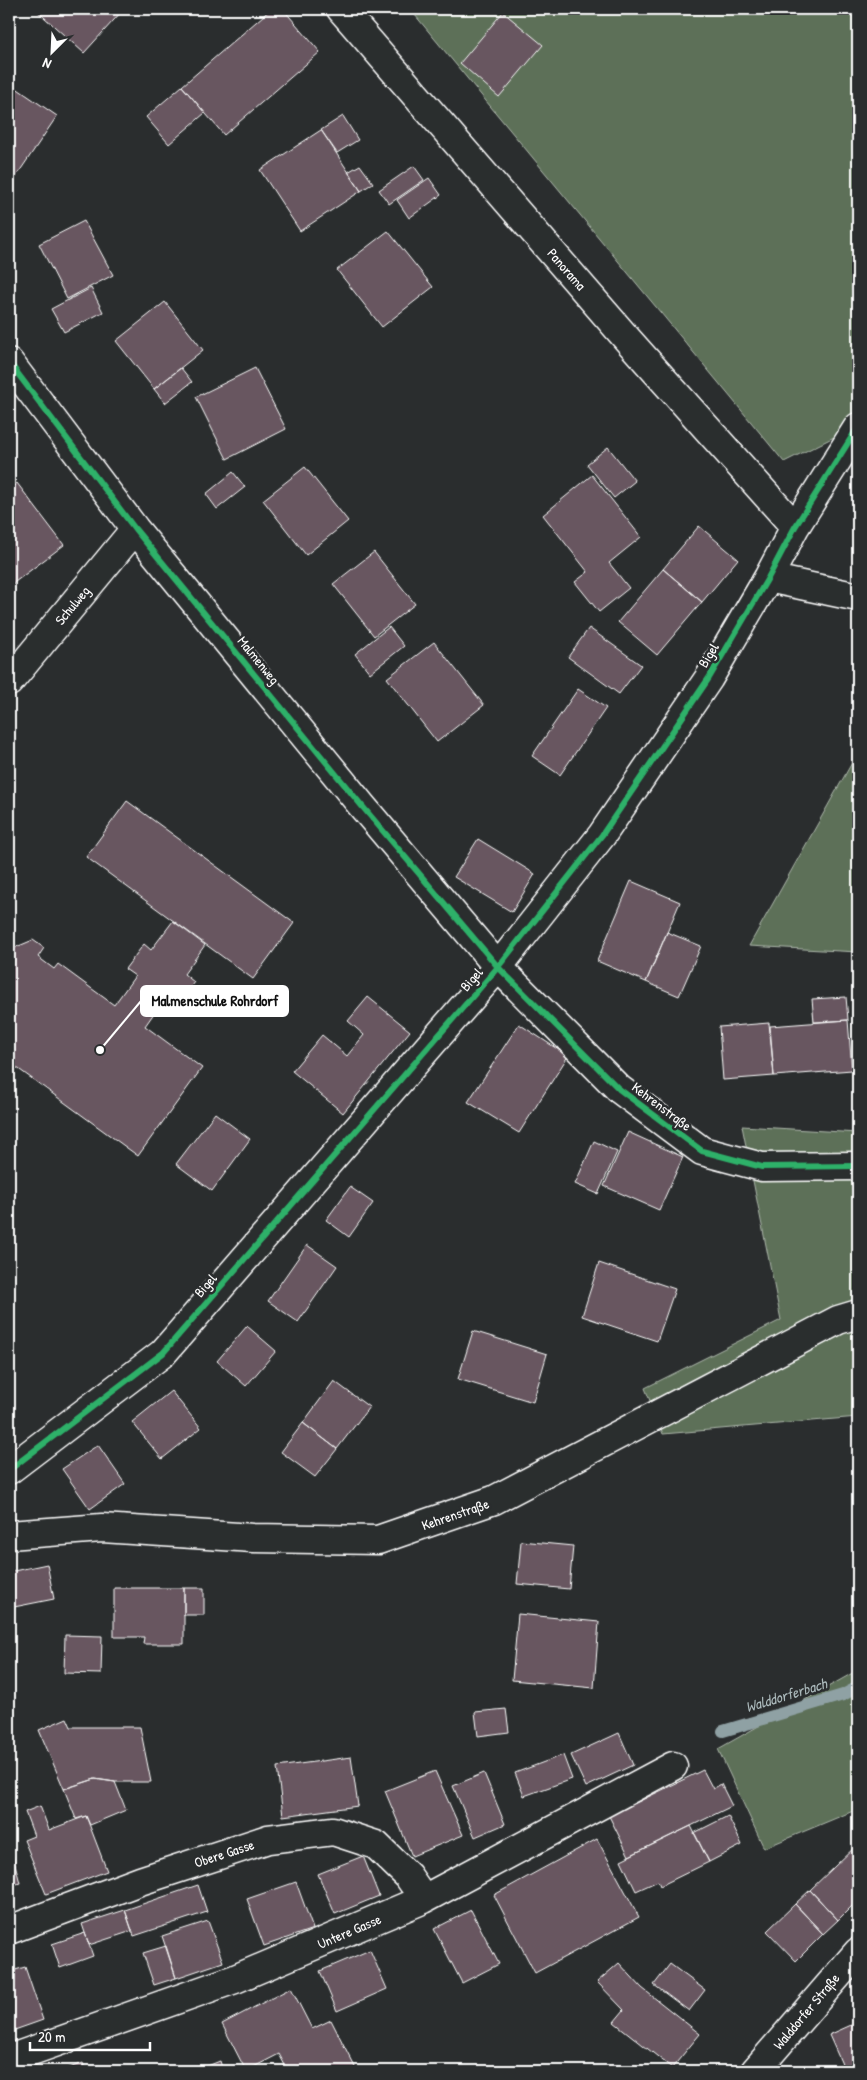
<svg xmlns="http://www.w3.org/2000/svg" width="867" height="2080" font-family="'Patrick Hand',sans-serif">
	<style>
		.green { fill: #5d7059; stroke: #aeb8ac }
		.lines { fill: none; stroke-linecap: round; stroke-linejoin: round }
		.stream { stroke: #8fa1a4; stroke-width: 12 }
		.building { fill: #675760; stroke: #fff }
		.minor-casing { stroke: #fff; stroke-width: 31 }
		.tertiary-casing { stroke: #fff; stroke-width: 31 }
		.minor { stroke: #2a2d2e; stroke-width: 28 }
		.tertiary { stroke: #2a2d2e; stroke-width: 28 }
		.cycleway-casing { stroke: #2a2d2e; stroke-width: 9 }
		.cycleway { stroke: #2db169; stroke-width: 6 }
		.labels { text-anchor: middle; dominant-baseline: central; stroke-width: 5; stroke-linejoin: round; paint-order: stroke }
		.street-label { font-size: 14px; fill: #fff; stroke: #2a2d2e }
		.water-label { font-size: 15px; font-style: italic; fill: #abb9bb; stroke: #2a2d2e }
		.leader { fill: none; stroke: #fff; stroke-width: 2 }
		.callout-dot { fill: #fff; stroke: #2a2d2e; stroke-width: 2 }
		.callout { fill: #fff; stroke: #fff; stroke-width: 2 }
		.callout-label { font-size: 15px; text-anchor: middle; font-weight: bold; fill: #111 }
	</style>
	<rect width="100%" height="100%" fill="#2a2d2e"/>
	<filter id="ink" filterUnits="userSpaceOnUse"><feTurbulence type="fractalNoise" baseFrequency=".02" numOctaves="2"/><feDisplacementMap in="SourceGraphic" scale="10" xChannelSelector="R" yChannelSelector="G"/><feConvolveMatrix kernelMatrix="1 2 1 2 8 2 1 2 1" color-interpolation-filters="sRGB"/></filter>
	<g filter="url(#ink)">
		<!-- green -->
		<path class="green" d="M410 9H858V425L784 462Z
			M858 752V952L749 946Z
			M742 1126 858 1133V1417L663 1434 645 1388 781 1320Z
			M858 1670V1809L764 1848 718 1749Z"/>
		<g class="lines">
			<!-- stream -->
			<path class="stream" d="M723 1731 843 1695 858 1687"/>
		</g>
		<!-- building -->
		<path class="building" d="M35 9H121L123 10 84 53Z
			M271 9H283L320 52 224 135 182 86Z
			M503 12 543 45 499 97 460 63Z
			M9 83 57 116 15 178 9 174Z
			M182 86 205 113 169 144 146 117Z
			M343 116 358 140 337 153 321 130Z
			M321 130 361 191 300 231 260 170Z
			M360 165 373 183 361 191 348 172Z
			M414 166 424 180 389 204 379 190Z
			M429 178 441 195 409 218 397 200Z
			M84 221 113 275 67 299 39 244Z
			M388 231 433 287 382 327 337 270Z
			M91 288 103 312 64 332 51 309Z
			M165 302 203 350 154 389 116 341Z
			M181 368 192 382 165 403 154 389Z
			M255 368 286 429 227 459 196 397Z
			M608 447 635 481 614 498 587 464Z
			M305 467 348 521 306 555 263 500Z
			M233 472 245 487 217 509 206 494Z
			M592 475 641 537 609 563 629 588 599 612 575 582 588 572 543 515Z
			M17 483 64 545 11 585 9 582V490Z
			M699 526 738 559 702 602 663 569Z
			M374 552 415 604 374 636 333 584Z
			M663 569 702 602 657 655 618 622Z
			M389 627 404 646 370 673 355 654Z
			M589 628 641 665 619 694 568 657Z
			M434 642 484 705 437 742 387 678Z
			M578 689 606 708 560 775 532 756Z
			M127 801 294 923 253 979 86 857Z
			M478 839 535 874 512 912 454 877Z
			M631 881 680 902 646 982 597 961Z
			M173 921 205 945 184 974 194 982 177 1005 166 996 145 1026 202 1068 138 1156 9 1062V955L14 948 33 940 44 948 38 957 54 969 58 964 114 1005 135 976 125 969 144 944 151 950Z
			M667 932 701 946 679 996 646 982Z
			M368 997 410 1031 343 1113 292 1071 322 1035 347 1056 364 1035 348 1021Z
			M846 997 848 1020 814 1022 812 999Z
			M848 1020 852 1070 774 1076 770 1026Z
			M769 1023 774 1076 723 1080 719 1027Z
			M519 1024 568 1056 519 1133 468 1102Z
			M215 1113 250 1139 212 1191 176 1164Z
			M628 1132 683 1157 659 1210 604 1186Z
			M594 1141 617 1152 598 1194 575 1184Z
			M350 1187 373 1203 349 1237 326 1220Z
			M307 1245 337 1266 298 1322 268 1301Z
			M599 1263 675 1289 657 1341 582 1316Z
			M247 1326 276 1351 246 1386 217 1361Z
			M473 1331 547 1354 533 1402 458 1379Z
			M334 1381 369 1407 337 1449 303 1423Z
			M171 1391 201 1428 162 1459 132 1422Z
			M303 1423 337 1449 315 1477 281 1452Z
			M98 1445 125 1484 90 1509 62 1469Z
			M521 1541 573 1546 569 1589 517 1584Z
			M47 1564 54 1599 9 1608V1572Z
			M114 1588H184V1644H143L144 1637H114Z
			M184 1588H204V1615H184Z
			M518 1614 599 1622 594 1688 512 1680Z
			M65 1635 102 1636 101 1674 64 1673Z
			M506 1709 509 1732 478 1736 475 1712Z
			M67 1718 71 1727H140L151 1782H115L95 1779 64 1789 39 1730Z
			M619 1733 633 1765 586 1787 571 1755Z
			M563 1755 572 1779 524 1796 515 1773Z
			M351 1757 358 1806 283 1816 277 1767Z
			M703 1770 713 1789 721 1784 732 1806 629 1856 609 1816Z
			M435 1771 463 1835 412 1856 385 1791Z
			M484 1773 505 1824 475 1837 453 1786Z
			M95 1779 115 1782 126 1810 90 1825 86 1816 76 1819 64 1789Z
			M40 1806 49 1830 86 1816 107 1871 46 1894 24 1840 34 1836 25 1812Z
			M728 1816 742 1845 709 1862 694 1833Z
			M691 1826 709 1862 660 1886 658 1881 636 1891 621 1860Z
			M597 1839 639 1917 535 1973 494 1895Z
			M9 1841 20 1883 9 1886Z
			M858 1844V1900L838 1920 810 1890Z
			M363 1856 379 1896 335 1914 318 1874Z
			M296 1882 313 1929 264 1946 247 1899Z
			M198 1885 207 1912 134 1936 125 1910Z
			M810 1890 838 1920 823 1934 795 1904Z
			M795 1904 823 1934 796 1961 767 1931Z
			M125 1910 132 1931 89 1945 82 1924Z
			M471 1910 499 1964 462 1983 434 1929Z
			M208 1921 223 1962 176 1978 162 1936Z
			M85 1933 93 1956 60 1968 52 1944Z
			M166 1946 176 1978 154 1985 143 1953Z
			M370 1950 387 1989 337 2011 320 1971Z
			M619 1963 642 1988 700 2034 672 2068 614 2022 624 2010 597 1982Z
			M670 1964 705 1990 689 2011 654 1985Z
			M25 1967 43 2020 9 2032V1972Z
			M291 1988 312 2029 331 2020 357 2071H288L279 2054 246 2071 222 2024Z
			M858 2022V2068L845 2071 829 2035Z
			M220 2061 223 2071H195Z
			M83 2063 86 2071H61Z
			M473 2069V2071H440Z"/>
		<g class="lines">
			<!-- minor casing -->
			<g class="minor-casing">
				<path id="minor" d="M341 9 628 340 795 527
					M9 362 135 529 362 806 498 967 619 1089 702 1151 762 1167 858 1166
					M768 578 858 597
					M9 682 135 529
					M9 1470 163 1353 498 967 602 835 709 678 768 578 795 527 858 427
					M9 1535 102 1528 253 1538 378 1540 494 1500 838 1320 858 1314
					M9 1930 140 1881 268 1839 333 1831 376 1845 408 1876 424 1899
					M9 2059 235 1979 424 1899 673 1766"/>
			</g>
			<!-- tertiary casing -->
			<g class="tertiary-casing">
				<path id="tertiary" d="M755 2071 858 1952"/>
			</g>
			<!-- minor -->
			<use href="#minor" class="minor"/>
			<!-- tertiary -->
			<use href="#tertiary" class="tertiary"/>
			<!-- cycleway casing -->
			<g class="cycleway-casing">
				<path id="cycleway" d="M9 362 135 529 362 806 498 967 619 1089 702 1151 762 1167 858 1166
					M9 1470 163 1353 498 967 602 835 709 678 768 578 795 527 858 427"/>
			</g>
			<!-- cycleway -->
			<use href="#cycleway" class="cycleway"/>
		</g>
	</g>
	<g class="labels">
		<!-- street labels -->
		<g class="street-label">
			<text transform="translate(567 269) rotate(49)">Panorama</text>
			<text transform="translate(72 605) rotate(-50)">Schulweg</text>
			<text transform="translate(708 655) rotate(-59)">Bigel</text>
			<text transform="translate(259 660) rotate(51)">Malmenweg</text>
			<text transform="translate(471 979) rotate(-49)">Bigel</text>
			<text transform="translate(662 1106) rotate(37)">Kehrenstraße</text>
			<text transform="translate(205 1285) rotate(-49)">Bigel</text>
			<text transform="translate(455 1514) rotate(-19)">Kehrenstraße</text>
			<text transform="translate(224 1853) rotate(-18)">Obere Gasse</text>
			<text transform="translate(349 1931) rotate(-23)">Untere Gasse</text>
			<text transform="translate(806 2011) rotate(-50)">Walddorfer Straße</text>
		</g>
		<!-- water labels -->
		<g class="water-label">
			<text transform="translate(786 1695) rotate(-17)">Walddorferbach</text>
		</g>
	</g>
	<!-- callouts -->
	<path class="leader" d="M100 1050L141 1001"/>
	<circle class="callout-dot" cx="100" cy="1050" r="5"/>
	<rect class="callout" x="141" y="986" width="147" height="30" rx="5"/>
	<g class="callout-label">
		<text x="215" y="1006">Malmenschule Rohrdorf</text>
	</g>
	<!-- margin -->
	<rect width="867" height="2080" fill="none" stroke="#2a2d2e" stroke-width="30"/>
	<rect x="15" y="15" width="837" height="2050" fill="none" stroke="#fff" stroke-width="2" filter="url(#ink)"/>
	<!-- north arrow -->
	<g transform="translate(52 52) rotate(204)" stroke="#2a2d2e" stroke-width="4" paint-order="stroke">
	<path d="M0-4L9 19L0 12L-9 19Z" fill="#ffffff"/>
	<text y="-8" font-size="14" font-weight="bold" text-anchor="middle" fill="#ffffff">N</text>
	</g>
	<!-- scale -->
	<path d="M30 2042v8h120v-8" fill="none" stroke="#ffffff" stroke-width="2.5"/>
	<text x="38" y="2042" font-size="15" fill="#ffffff" stroke="#2a2d2e" stroke-width="4" paint-order="stroke">20 m</text>
</svg>
